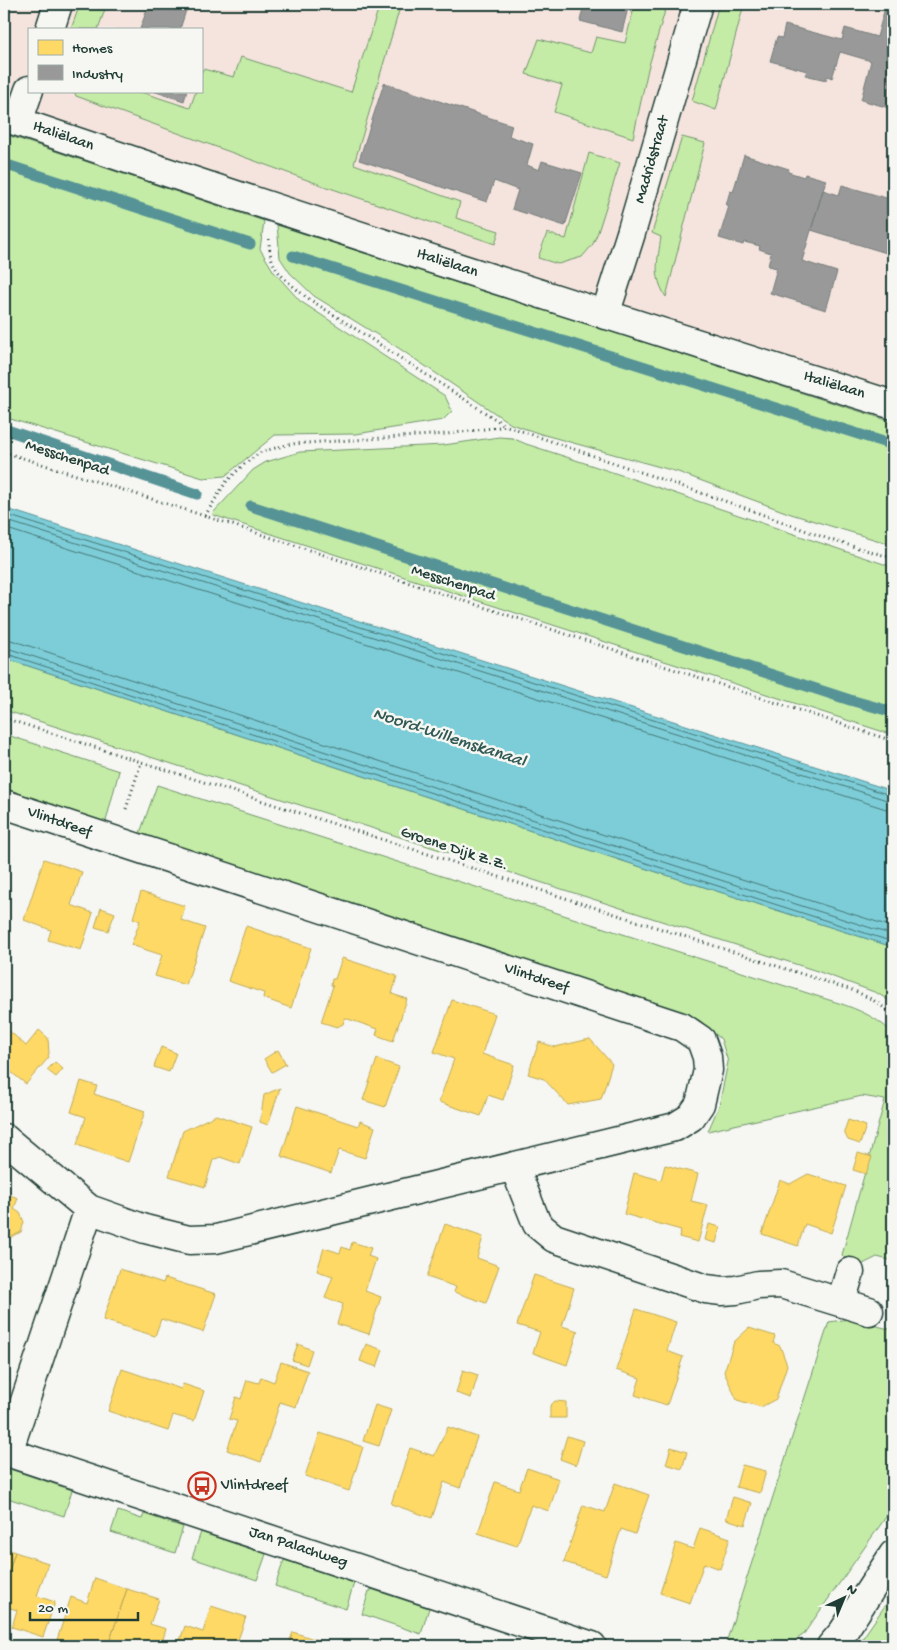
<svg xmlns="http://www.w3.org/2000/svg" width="897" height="1650" font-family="'Gochi Hand',sans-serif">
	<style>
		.built { fill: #f5e4dd; fill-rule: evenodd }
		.green { fill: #c4eca6; stroke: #72946d }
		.water { fill: #7dcdd8; stroke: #579396 }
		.homes { fill: #ffd966; stroke: #bcaa57 }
		.industry { fill: #999; stroke: #747d7b }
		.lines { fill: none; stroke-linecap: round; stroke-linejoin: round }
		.shore { stroke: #457776; stroke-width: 1 }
		.stream { stroke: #579396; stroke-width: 11 }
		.minor-casing { stroke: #1f3d34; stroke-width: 31 }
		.path { stroke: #1f3d34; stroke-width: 3; stroke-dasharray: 1 4; stroke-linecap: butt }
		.minor { stroke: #f6f6f2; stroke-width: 28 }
		.labels { text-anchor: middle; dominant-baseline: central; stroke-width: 5; stroke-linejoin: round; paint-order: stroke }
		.street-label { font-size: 16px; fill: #1f3d34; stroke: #f6f6f2 }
		.poi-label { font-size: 16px; fill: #1f3d34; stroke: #f6f6f2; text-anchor: start }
		.water-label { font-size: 18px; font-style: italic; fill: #325a55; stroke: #f6f6f2 }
	</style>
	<rect width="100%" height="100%" fill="#f6f6f2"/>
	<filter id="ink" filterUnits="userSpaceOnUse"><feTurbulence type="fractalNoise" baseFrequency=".02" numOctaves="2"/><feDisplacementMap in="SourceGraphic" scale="10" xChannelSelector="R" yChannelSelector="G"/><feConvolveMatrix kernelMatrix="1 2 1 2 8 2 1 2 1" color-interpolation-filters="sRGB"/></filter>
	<g filter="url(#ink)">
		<!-- built -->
		<path class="built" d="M4 4H893V405L4 117ZM29 29H201V91H29Z"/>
		<!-- green -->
		<path class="green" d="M80 4H107L98 29H71Z
			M380 4H401L354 164 460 202 456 218 499 231 495 244 321 185 76 96 74 91H138L190 108 196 91H201V74L203 69 234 77 241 57 351 92Z
			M635 4H667L648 69 633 138 554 112 562 85 526 74 539 39 591 53 596 37 625 43Z
			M719 4H744L716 110 692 101Z
			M4 134 264 221 260 249 274 272 300 301 445 396 452 411 443 420 356 434 275 435 225 476 203 478 4 417Z
			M682 137 705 143 666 297C652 274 658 261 661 237L652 233Z
			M589 153 620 163 598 232 593 244 582 257 558 264 538 258 547 233 566 239Z
			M277 225 893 422V545L791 514 678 472 541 434 511 424 397 347 314 296 290 273 280 258Z
			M499 437 512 438 526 444C649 483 770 527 893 567V735L213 515V513L253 470 266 462 300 452 444 445Z
			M4 658 641 867 893 947V1003L877 993 817 971 4 710Z
			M4 734 119 771 105 825 4 791Z
			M157 785 826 999C852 1007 873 1014 893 1033V1261L877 1257 855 1268 842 1255 885 1100 862 1096 708 1131 719 1106 728 1062 721 1039 699 1020 139 836Z
			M849 1319 893 1330V1507L803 1635 786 1646H725L829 1322Z
			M7 1468 72 1490 64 1516 4 1497V1472Z
			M118 1511 142 1519 144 1514 183 1527 175 1553 111 1532Z
			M201 1532 266 1554 257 1580 192 1558Z
			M284 1560 354 1583 346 1609 275 1586Z
			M371 1589 429 1608 421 1634 362 1614 369 1591H371Z
			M893 1594V1646H857L860 1642Z"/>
		<!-- water -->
		<path class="water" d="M4 508 893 791V947L641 867 4 658Z"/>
		<!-- homes -->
		<path class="homes" d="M44 859 82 872 71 905 93 913 81 950 48 940 51 930 24 920Z
			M141 892 185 906 181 920 205 928 186 985 155 976 162 955 131 945 140 921 133 918Z
			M101 908 115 913 108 931 95 927Z
			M246 926 311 948 291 1008 263 998 264 993 228 981Z
			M342 958 397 976 392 994 407 999 393 1041 376 1035 378 1029 345 1018 343 1024 337 1027 321 1022 333 986 331 985 332 979H335Z
			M452 1000 495 1014 482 1054 514 1065 503 1100 488 1095 481 1116 439 1102 454 1059 434 1052Z
			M4 1026 26 1046 39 1030 48 1038 49 1054 48 1055 49 1057 26 1084 11 1072 4 1081Z
			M590 1039 612 1064 601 1099 568 1105 544 1079 528 1074 539 1042 555 1047Z
			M161 1047 176 1053 169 1072 154 1067Z
			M278 1050 286 1064 272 1072 264 1059Z
			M377 1059 399 1067 385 1107 363 1100Z
			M55 1062 63 1069 56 1077 47 1070Z
			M81 1081 97 1086 94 1094 145 1111 128 1162 77 1145 86 1117 71 1112Z
			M280 1088 268 1125 260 1122 264 1095Z
			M297 1106 358 1126 360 1121 375 1127 365 1158 339 1150 331 1173 281 1156Z
			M216 1115 252 1127 240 1164 220 1157 213 1160 205 1187 169 1176 183 1131Z
			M848 1120 866 1126 860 1144 848 1140 844 1132Z
			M858 1153 872 1157 866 1174 853 1170Z
			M665 1165 698 1174 691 1201 708 1205 698 1242 679 1237 681 1230 624 1214 634 1173 661 1180Z
			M808 1174 846 1186 831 1233 805 1224 798 1246 762 1234 780 1180 790 1184Z
			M4 1193 18 1198 14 1209 20 1213 24 1222 21 1232 11 1237H4Z
			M445 1224 483 1237 477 1258 499 1266 486 1303 454 1292 456 1287 427 1277Z
			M709 1224 720 1227 716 1243 705 1240Z
			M352 1242 371 1248 368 1256 376 1259 365 1291 381 1297 369 1334 337 1324 343 1304 325 1298 333 1276 317 1271 324 1248 340 1253 342 1247 350 1250Z
			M120 1269 163 1283 165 1278 216 1294 203 1332 161 1319 155 1336 103 1320Z
			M534 1275 574 1288 562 1326 578 1331 567 1365 533 1353 540 1332 517 1325Z
			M4 1289 11 1291 4 1314Z
			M636 1309 676 1322 667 1351 683 1357 667 1405 635 1395 640 1378 616 1370Z
			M749 1328 775 1336 773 1343 780 1346 787 1365 776 1399 761 1407 737 1400 724 1372 734 1342Z
			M298 1344 312 1350 307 1365 292 1360Z
			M366 1344 383 1350 377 1367 360 1361Z
			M281 1362 308 1371 296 1407 280 1402 261 1462 227 1450 237 1421 229 1419 236 1397 241 1399 247 1380 259 1383 261 1377 274 1382Z
			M122 1369 181 1389 183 1384 204 1391 194 1421 173 1415 168 1431 108 1411Z
			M463 1370 478 1375 471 1398 456 1393Z
			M555 1401 566 1402V1418H550V1406Z
			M375 1405 391 1410 379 1446 363 1441Z
			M448 1427 477 1437 460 1488 444 1482 432 1518 391 1504 410 1448 434 1456Z
			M320 1433 363 1447 349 1491 305 1476Z
			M567 1436 583 1441 576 1465 560 1459Z
			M671 1447 687 1452 682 1469 666 1464Z
			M742 1465 766 1471 760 1493 736 1487Z
			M527 1468 559 1479 549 1511 531 1505 517 1546 478 1533 495 1482 519 1490Z
			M615 1483 649 1495 635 1534 621 1529 606 1575 564 1562 583 1505 605 1512Z
			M733 1497 752 1503 745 1525 726 1519Z
			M700 1528 730 1538 720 1569 704 1563 690 1603 660 1593 676 1543 693 1549Z
			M4 1548 15 1552 4 1586Z
			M15 1552 48 1563 37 1596 55 1602 43 1637 12 1627 17 1610 4 1606V1586Z
			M95 1578 127 1589 108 1646H65L56 1643 71 1597 87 1603Z
			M127 1589 159 1599 150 1624 166 1629 161 1646H108Z
			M211 1606 246 1617 238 1640 254 1645 253 1646H178L185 1626 203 1632Z
			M293 1632 329 1644 336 1646H288Z"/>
		<!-- industry -->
		<path class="industry" d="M149 4H188L180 29H140Z
			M584 4H629L622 32 580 21Z
			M886 4H893V109L861 100 871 61 840 52 832 78 827 76 826 80 805 75 807 71 770 61 777 37 782 38 785 25 842 40 845 28 877 37Z
			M384 83 512 125 509 136 533 144 527 165 539 170 542 161 582 173 565 226 512 209 518 190 494 181 487 202 359 160Z
			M153 91H187L184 101Z
			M744 155 789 169 788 172 804 177 805 174 826 180 802 261 837 272 826 310 770 293 777 268 768 266 771 253 759 249 760 246 744 242 743 245 719 238 729 206 726 205 730 191 733 192Z
			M842 185 893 200V255L811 230 823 190 839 195Z"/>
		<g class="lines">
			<!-- shore -->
			<path class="shore" d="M4 514 893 796
				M4 520 893 802
				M4 528 886 809H893
				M4 640H11L647 849 893 927
				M4 647 645 856 893 935
				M4 653 643 862 893 942"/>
			<!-- stream -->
			<path class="stream" d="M4 164 250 244
				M293 256 893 445
				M4 429 197 494
				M251 506 850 700 893 712"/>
			<!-- minor casing -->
			<g class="minor-casing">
				<path id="minor" d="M50 29 58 4
					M4 117C298 218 596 312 893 405
					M18 122 29 90
					M605 315 631 233 698 4
					M4 804 682 1027 701 1040 707 1057 708 1070 700 1104 691 1117 675 1127 216 1239 189 1240 145 1229 89 1209 4 1138
					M514 1166 537 1224 554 1238 706 1289 722 1291 736 1290 758 1285 781 1284 869 1311
					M841 1302 850 1272
					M4 1451 592 1646
					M8 1452 89 1209
					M831 1646 843 1632 893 1555"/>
			</g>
			<!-- path -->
			<path class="path" d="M269 239C269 271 284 278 306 297L506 426
				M4 452 205 516 893 741
				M205 516 226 482 242 466 261 452 290 444 447 434 507 426 745 508 831 540 893 558
				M4 718 855 991 873 1000 893 1014
				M126 809 141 763"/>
			<!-- minor -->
			<use href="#minor" class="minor"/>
		</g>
	</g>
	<!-- icons -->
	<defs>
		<g id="bus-ring" transform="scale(1.4375)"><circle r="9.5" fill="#f6f6f2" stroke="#c8321e" stroke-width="1.5"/><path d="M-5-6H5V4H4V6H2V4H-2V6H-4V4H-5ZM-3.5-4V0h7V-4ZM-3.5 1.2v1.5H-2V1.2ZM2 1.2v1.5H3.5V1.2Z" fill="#c8321e"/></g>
	</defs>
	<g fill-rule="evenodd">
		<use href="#bus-ring" x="202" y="1486"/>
	</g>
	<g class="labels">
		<!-- street labels -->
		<g class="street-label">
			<text transform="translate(63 137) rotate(19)">Italiëlaan</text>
			<text transform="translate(653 160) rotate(-74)">Madridstraat</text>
			<text transform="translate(447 264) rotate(18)">Italiëlaan</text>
			<text transform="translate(834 386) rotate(17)">Italiëlaan</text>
			<text transform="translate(67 459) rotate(18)">Messchenpad</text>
			<text transform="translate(453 584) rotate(18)">Messchenpad</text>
			<text transform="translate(59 823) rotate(19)">Vlintdreef</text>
			<text transform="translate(454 850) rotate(18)">Groene Dijk Z.Z.</text>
			<text transform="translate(536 979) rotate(18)">Vlintdreef</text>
			<text transform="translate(298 1548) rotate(18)">Jan Palachweg</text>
		</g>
		<!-- poi labels -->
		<g class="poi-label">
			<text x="221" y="1486">Vlintdreef</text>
		</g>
		<!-- water labels -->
		<g class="water-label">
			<text transform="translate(449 738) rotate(18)">Noord-Willemskanaal</text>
		</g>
	</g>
	<!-- margin -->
	<rect width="897" height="1650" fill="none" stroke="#f6f6f2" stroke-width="20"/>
	<rect x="10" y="10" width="877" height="1630" fill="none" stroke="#1f3d34" stroke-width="2" filter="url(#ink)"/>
	<!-- legend -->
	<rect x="28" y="28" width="175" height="65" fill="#f6f6f2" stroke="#a0aca6"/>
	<rect x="38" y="40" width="25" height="15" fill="#ffd966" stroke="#a0aca6"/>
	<text x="72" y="52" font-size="15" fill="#1f3d34">Homes</text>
	<rect x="38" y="65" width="25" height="15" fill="#999999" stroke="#a0aca6"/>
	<text x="72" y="78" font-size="15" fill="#1f3d34">Industry</text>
	<!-- north arrow -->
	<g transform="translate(844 1598) rotate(44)" stroke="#f6f6f2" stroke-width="4" paint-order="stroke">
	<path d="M0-4L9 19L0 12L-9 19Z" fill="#1f3d34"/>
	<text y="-8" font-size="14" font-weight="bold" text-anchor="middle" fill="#1f3d34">N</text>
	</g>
	<!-- scale -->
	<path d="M30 1612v8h108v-8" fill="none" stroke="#1f3d34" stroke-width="2.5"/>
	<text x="38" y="1612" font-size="15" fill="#1f3d34" stroke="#f6f6f2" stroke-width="4" paint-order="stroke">20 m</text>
</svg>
